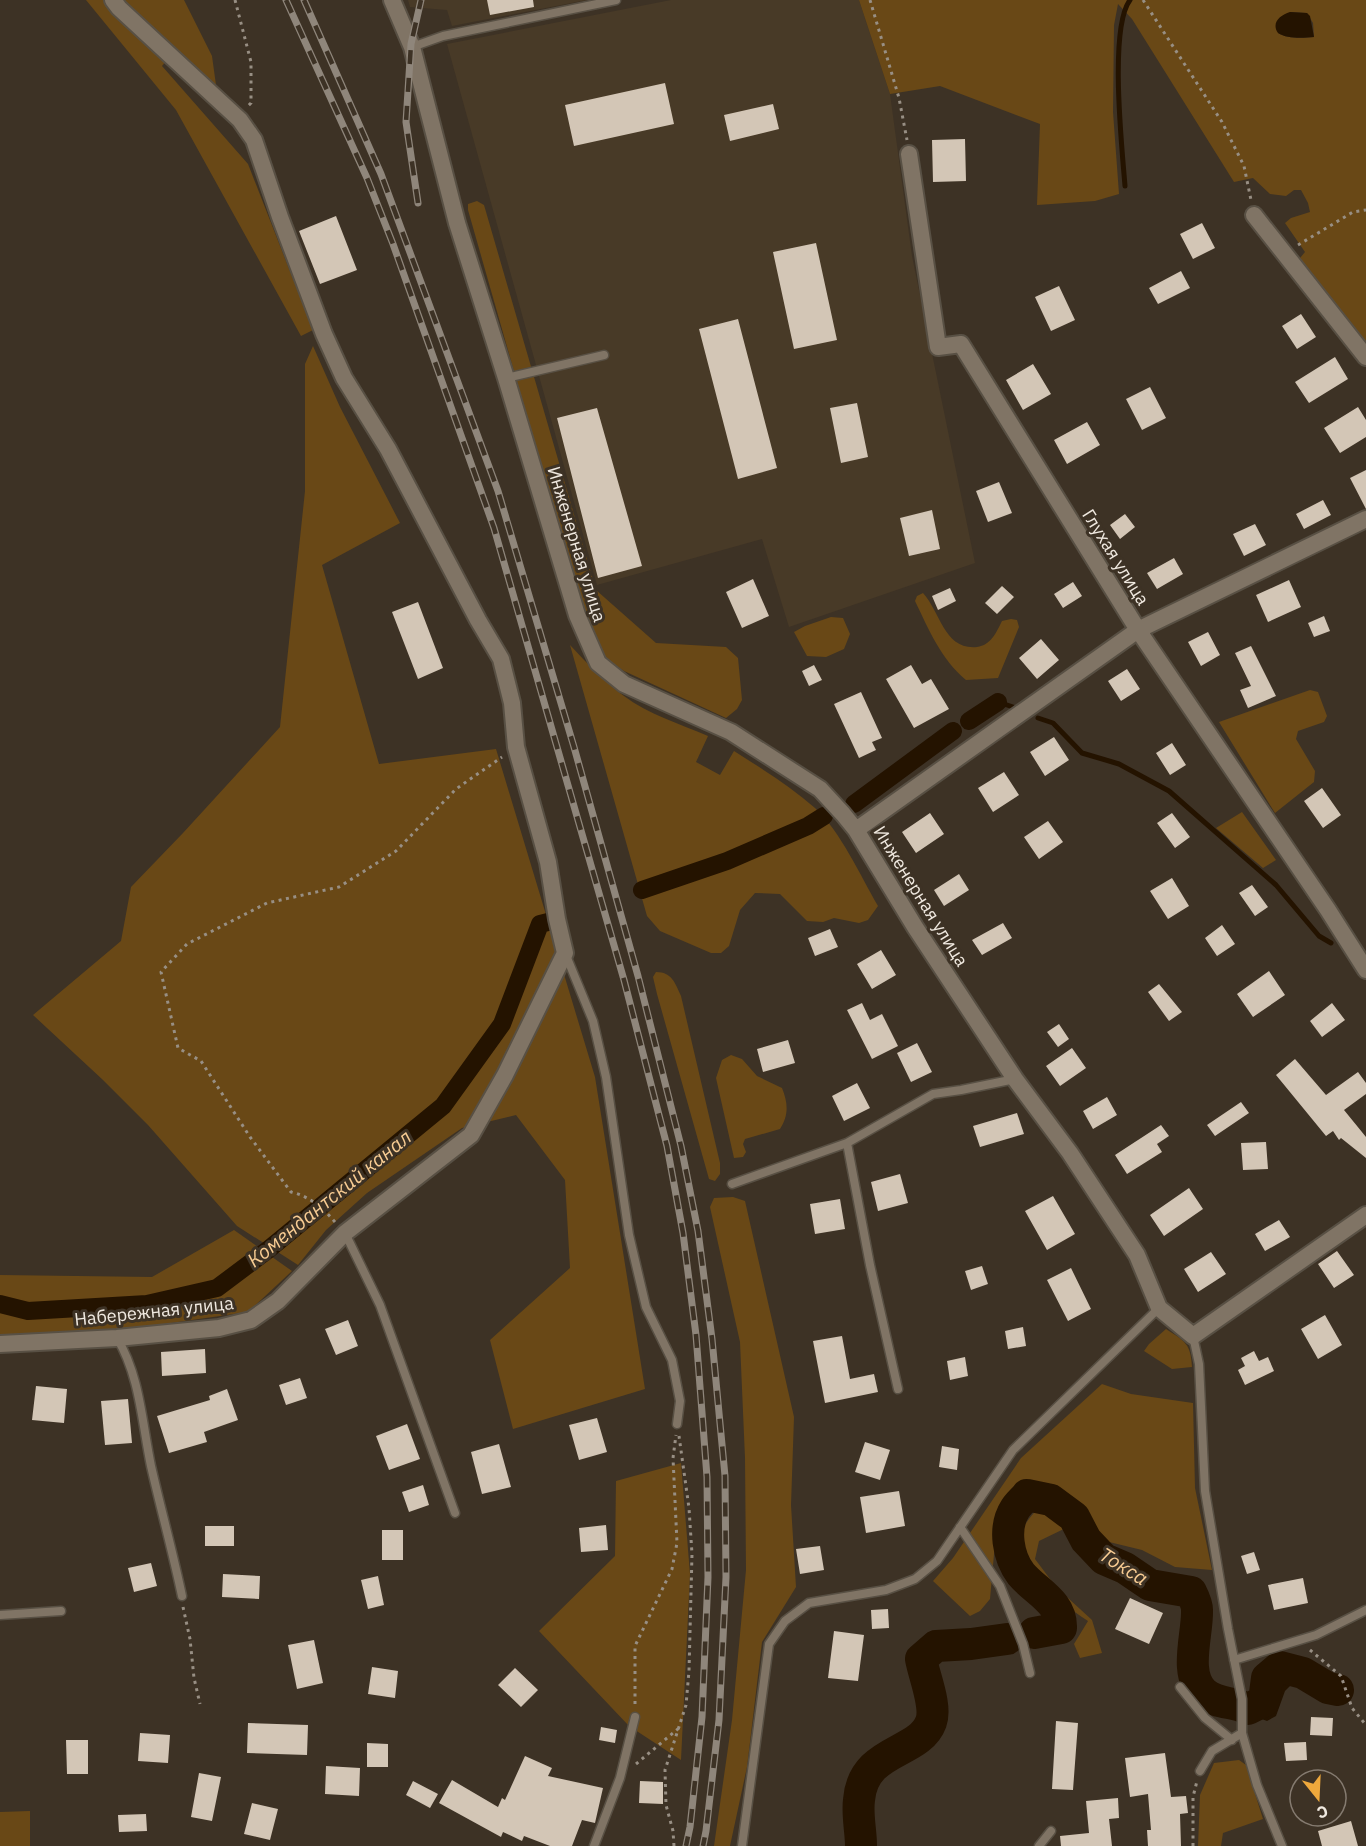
<svg xmlns="http://www.w3.org/2000/svg" width="1366" height="1846" font-family="'IBM Plex Sans',sans-serif">
	<style>
		.built { fill: #483a27 }
		.green { fill: #694816; fill-rule: evenodd }
		.water { fill: #241300 }
		.lines { fill: none; stroke-linecap: round; stroke-linejoin: round }
		.stream { stroke: #241300; stroke-width: 5 }
		.canal { stroke: #241300; stroke-width: 18 }
		.river { stroke: #241300; stroke-width: 32 }
		.building { fill: #d3c6b6 }
		.lane-casing { stroke: #585044; stroke-width: 11 }
		.street-casing { stroke: #585044; stroke-width: 20 }
		.path { stroke: #988f84; stroke-width: 3; stroke-dasharray: 3 4.5; stroke-linecap: butt }
		.lane { stroke: #807465; stroke-width: 8 }
		.street { stroke: #807465; stroke-width: 16 }
		.rail-casing { stroke: #8f867b; stroke-width: 7 }
		.rail { stroke: #3d3225; stroke-width: 4.5; stroke-dasharray: 14; stroke-linecap: butt }
		.labels { text-anchor: middle; dominant-baseline: central; stroke-width: 6; stroke-linejoin: round; paint-order: stroke }
		.street-label { font-size: 18px; fill: #f0e9e0; stroke: #3d3225 }
		.water-label { font-size: 20px; font-style: italic; fill: #f8cc93; stroke: #3d3225 }
	</style>
	<rect width="100%" height="100%" fill="#3d3225"/>
	<!-- built -->
	<path class="built" d="M408 0H587L452 26 447 10 410 7Z
		M671 0H859L890 94 912 256 975 563 789 627 762 539 597 585 447 44Z"/>
	<!-- green -->
	<path class="green" d="M86 0H184L212 56 216 85 175 50 162 66 248 164 313 330 301 336 176 110Z
		M859 0H1366V354L1303 266 1300 258 1305 252 1285 223 1291 218 1310 212 1308 203 1301 190H1294L1286 196 1270 194 1253 178 1234 182 1132 19 1118 4 1114 25 1113 112 1119 194 1095 201 1037 205 1040 124 940 86 890 94ZM1290 12 1307 13 1313 23 1314 37C1303 38 1287 39 1278 33Z
		M477 201 484 205 596 590 656 643 726 647 738 658 742 700 737 709 726 718 624 671 602 656 583 613 468 210V204Z
		M313 346 340 407 400 523 322 565 379 764 496 749 595 1077 645 1389 513 1429 490 1340 570 1268 565 1180 516 1115 462 1128 367 1193 326 1230 298 1265 237 1226 148 1125 103 1080 33 1015 121 941 131 887 183 833 280 727 305 491V364Z
		M923 593C941 613 944 650 977 647 991 645 996 633 1002 621L1011 619 1017 620 1019 627 998 678 966 680C941 659 929 630 915 601L917 596Z
		M831 617 843 618 850 634 844 649 826 657 807 656 794 632 805 626Z
		M570 645C587 663 603 681 624 696 648 714 680 724 708 736L696 762 720 775 734 751C762 769 790 786 815 808 841 832 860 875 878 906L868 920 859 923 834 918 823 922 807 921 780 894 755 893 740 910 729 946 721 953H711L660 931 647 916Z
		M1310 690 1318 692 1327 716 1324 722 1298 731 1296 739 1315 771 1314 782 1275 813 1219 722Z
		M1242 812 1276 860 1263 868 1216 828Z
		M656 972C672 972 675 983 681 996L720 1163V1174L715 1181 709 1179 657 994 653 977Z
		M731 1055 742 1059 757 1076 782 1088C788 1103 789 1115 780 1129L745 1139 743 1144 746 1152 743 1157 734 1158 716 1078 722 1060Z
		M733 1197 745 1201 794 1417 791 1505 796 1587 762 1642 747 1767 730 1846H714L732 1720 746 1570 745 1458 740 1342 710 1207 714 1198Z
		M234 1230 292 1271 248 1312 115 1331 0 1337V1275L152 1277Z
		M1166 1329C1185 1341 1191 1344 1192 1367L1172 1369 1144 1351 1149 1344Z
		M1102 1384 1131 1394 1193 1403 1195 1488 1212 1570 1175 1567 1142 1550 1105 1541 1081 1513 1053 1496 1028 1490 1011 1507 996 1532 990 1599 980 1611 970 1616 933 1581 953 1558 1021 1458Z
		M681 1463 690 1574 681 1760 629 1726 539 1631 615 1556 616 1481Z
		M1040 1507H1053L1070 1526 1039 1541 1035 1559 1056 1587 1092 1620 1102 1653 1080 1658 1074 1644 1088 1621C1069 1609 1057 1598 1042 1581 1037 1575 1030 1571 1025 1565 1009 1546 1024 1521 1040 1507Z
		M1239 1760 1246 1765 1263 1819 1223 1833 1221 1846H1198L1200 1795 1214 1763Z
		M30 1811V1846H0V1812Z"/>
	<!-- water -->
	<path class="water" d="M1290 12 1307 13 1310 16 1314 37C1303 38 1287 39 1278 33 1271 23 1280 15 1290 12Z
		M1280 1667 1303 1673 1285 1691 1276 1716 1267 1721 1259 1718 1250 1722 1248 1716 1215 1708 1208 1695 1221 1703 1239 1704 1248 1709 1264 1701 1267 1678Z"/>
	<g class="lines">
		<!-- stream -->
		<path class="stream" d="M1125 186C1122 148 1109 28 1130 0
			M998 702 1013 707
			M1038 718 1053 723 1082 753 1119 764 1169 791 1276 885 1319 936 1331 943"/>
		<!-- canal -->
		<path class="canal" d="M969 721 998 702
			M854 804 953 731
			M642 890 727 861 808 826 824 816
			M0 1304 28 1311 147 1304 217 1288 269 1249 443 1106 502 1024 540 924 548 922"/>
		<!-- river -->
		<path class="river" d="M1034 1633 1061 1628C1062 1602 1036 1592 1021 1574 1008 1557 1003 1528 1015 1509 1018 1504 1024 1499 1027 1495L1051 1500 1074 1517 1086 1540 1104 1559 1125 1568 1150 1585 1191 1592C1194 1598 1197 1604 1197 1610 1198 1634 1183 1674 1204 1693 1218 1705 1233 1701 1248 1709L1264 1701 1267 1678 1280 1667 1303 1673 1328 1688 1338 1690
			M861 1846C861 1831 857 1815 859 1800 863 1748 919 1755 931 1722 937 1706 924 1676 921 1659L936 1646 971 1644 1007 1639"/>
	</g>
	<!-- building -->
	<path class="building" d="M487 0H533L534 7 490 15Z
		M665 83 674 124 574 146 565 105Z
		M773 104 779 129 730 141 724 115Z
		M965 139 966 181 933 182 932 140Z
		M336 216 357 270 320 284 299 231Z
		M1202 223 1215 248 1193 259 1180 234Z
		M816 243 837 340 794 349 773 252Z
		M1181 271 1190 288 1158 304 1149 288Z
		M1059 286 1075 320 1051 331 1035 297Z
		M1301 314 1316 337 1297 349 1282 326Z
		M738 319 777 468 738 479 699 329Z
		M1335 357 1348 379 1309 403 1295 382Z
		M1033 364 1051 394 1023 410 1006 380Z
		M1150 387 1166 418 1142 430 1126 399Z
		M857 403 868 457 841 463 830 408Z
		M1358 407 1366 420V437L1340 453 1324 428Z
		M597 408 642 566 598 578 557 418Z
		M1087 422 1100 445 1067 464 1054 440Z
		M1366 470V509L1350 478Z
		M999 482 1012 513 988 522 976 491Z
		M1323 500 1331 515 1304 529 1296 514Z
		M932 510 940 549 909 556 900 518Z
		M1125 514 1135 527 1120 539 1110 525Z
		M1255 524 1266 545 1244 556 1233 534Z
		M1174 558 1183 574 1157 589 1147 573Z
		M753 579 769 616 742 628 726 592Z
		M1289 580 1301 607 1268 622 1256 595Z
		M1073 582 1082 596 1063 608 1054 594Z
		M1002 586 1014 597 997 614 985 603Z
		M950 588 956 601 938 610 932 596Z
		M418 602 443 668 418 679 392 612Z
		M1324 616 1330 631 1314 637 1308 623Z
		M1208 632 1220 655 1201 666 1188 642Z
		M1041 639 1059 660 1037 679 1019 658Z
		M1251 646 1276 696 1248 708 1240 690 1251 686 1235 653Z
		M814 665 822 680 809 686 802 671Z
		M911 665 922 684 931 679 949 709 914 728 886 679Z
		M1127 669 1140 689 1121 701 1108 681Z
		M861 692 882 738 872 742 876 750 859 758 834 704Z
		M1054 737 1069 760 1045 776 1030 752Z
		M1172 743 1186 765 1170 775 1156 753Z
		M1004 772 1019 795 993 812 978 788Z
		M1322 788 1341 815 1323 828 1304 801Z
		M930 813 944 834 916 853 902 832Z
		M1172 813 1190 837 1175 848 1157 823Z
		M1048 821 1063 842 1039 859 1024 837Z
		M959 874 969 890 944 906 934 890Z
		M1172 878 1189 906 1168 919 1150 891Z
		M1252 885 1268 907 1255 916 1239 893Z
		M1003 923 1012 938 982 955 972 940Z
		M1222 925 1235 944 1217 956 1205 938Z
		M830 929 838 947 815 956 808 938Z
		M881 950 896 975 872 989 857 964Z
		M1269 971 1285 995 1253 1017 1237 994Z
		M1159 984 1182 1012 1169 1021 1148 992Z
		M862 1003 870 1020 882 1014 898 1046 872 1059 847 1010Z
		M1332 1003 1345 1020 1322 1037 1310 1021Z
		M1059 1024 1069 1039 1058 1047 1047 1032Z
		M788 1040 795 1063 763 1072 757 1049Z
		M917 1043 932 1072 911 1082 897 1053Z
		M1072 1048 1086 1068 1060 1086 1046 1066Z
		M1295 1059 1326 1095 1358 1072 1366 1083V1094L1344 1110 1366 1137V1158L1341 1138 1339 1140 1333 1131 1326 1136 1276 1075Z
		M857 1083 870 1108 844 1121 832 1096Z
		M1107 1097 1117 1115 1093 1129 1083 1111Z
		M1241 1102 1249 1113 1215 1136 1207 1125Z
		M1017 1113 1024 1134 980 1147 973 1126Z
		M1161 1125 1169 1136 1157 1144 1162 1152 1127 1174 1115 1155Z
		M1266 1142 1268 1169 1243 1170 1241 1143Z
		M900 1174 908 1203 878 1211 871 1182Z
		M1189 1188 1203 1209 1164 1236 1150 1215Z
		M1053 1196 1075 1234 1047 1250 1025 1211Z
		M840 1199 845 1229 815 1234 810 1204Z
		M1279 1220 1290 1237 1265 1251 1255 1234Z
		M1337 1251 1354 1275 1334 1288 1318 1264Z
		M1211 1252 1226 1274 1198 1292 1184 1269Z
		M982 1266 988 1284 971 1290 965 1271Z
		M1071 1268 1091 1309 1068 1321 1047 1280Z
		M1325 1315 1342 1345 1318 1359 1301 1329Z
		M348 1320 358 1346 336 1355 325 1329Z
		M1023 1327 1026 1346 1008 1349 1005 1331Z
		M842 1336 850 1379 874 1374 878 1392 825 1403 813 1341Z
		M205 1349 206 1373 162 1376 161 1352Z
		M1254 1351 1259 1361 1268 1357 1274 1371 1245 1385 1238 1370 1245 1366 1241 1358Z
		M965 1357 968 1376 950 1380 947 1361Z
		M300 1378 307 1398 286 1405 279 1385Z
		M36 1386 67 1389 64 1423 32 1420Z
		M227 1389 238 1420 204 1432 207 1442 169 1453 157 1416 210 1400 209 1396Z
		M128 1399 132 1443 105 1445 101 1401Z
		M597 1418 607 1452 579 1460 569 1425Z
		M407 1424 420 1459 389 1470 376 1436Z
		M865 1442 890 1450 880 1480 855 1472Z
		M499 1444 511 1487 482 1494 471 1452Z
		M942 1446 959 1449 957 1470 939 1467Z
		M423 1485 429 1505 409 1512 402 1492Z
		M899 1491 905 1526 866 1533 860 1497Z
		M606 1525 608 1550 581 1552 579 1528Z
		M205 1526H234V1546H205Z
		M382 1530H403V1560H382Z
		M820 1546 824 1570 800 1574 796 1549Z
		M1254 1552 1260 1570 1247 1574 1241 1556Z
		M151 1563 157 1586 134 1592 128 1568Z
		M223 1574 260 1576 259 1599 222 1597Z
		M378 1576 384 1605 368 1609 361 1580Z
		M1303 1578 1308 1603 1274 1610 1268 1585Z
		M1130 1598 1163 1613 1149 1644 1115 1629Z
		M888 1609 889 1628 872 1629 871 1610Z
		M834 1631 864 1635 858 1681 828 1678Z
		M314 1640 323 1683 297 1689 288 1645Z
		M372 1667 398 1671 395 1698 368 1694Z
		M515 1668 538 1690 521 1707 498 1685Z
		M1311 1717 1333 1718 1332 1736 1310 1735Z
		M1056 1721 1078 1723 1073 1790 1052 1789Z
		M248 1723 308 1725 307 1755 247 1753Z
		M601 1727 617 1730 615 1743 599 1740Z
		M140 1733 170 1735 168 1763 138 1761Z
		M66 1740H88V1774H67Z
		M1306 1742 1307 1760 1286 1761 1284 1743Z
		M367 1743 388 1744V1767H367Z
		M1165 1753 1171 1797 1186 1796 1188 1813 1180 1814 1181 1846H1148L1147 1830H1151L1148 1794 1130 1797 1125 1758Z
		M525 1756 552 1768 548 1776 603 1788 595 1823 582 1820 572 1846H550L524 1836 522 1841 503 1832 501 1837 439 1803 452 1780 498 1807 502 1798 505 1800Z
		M326 1766 360 1768 359 1796 325 1794Z
		M199 1773 221 1777 212 1821 191 1817Z
		M413 1781 438 1794 430 1808 406 1795Z
		M640 1781 663 1782V1804L639 1803Z
		M1118 1798 1119 1818 1109 1819 1112 1846H1061L1060 1836 1089 1833 1086 1801Z
		M252 1803 278 1809 270 1840 244 1834Z
		M146 1814 147 1831 119 1832 118 1815Z
		M1351 1821 1358 1846H1322L1318 1831Z"/>
	<g class="lines">
		<!-- lane casing -->
		<g class="lane-casing">
			<path id="lane" d="M412 47 443 36 616 0
				M506 378 604 355
				M565 953 593 1021 606 1077 629 1235 646 1307 672 1360 680 1401 677 1424
				M732 1184 847 1143
				M345 1233 380 1305 455 1513
				M1193 1336 1199 1364 1205 1491 1228 1629 1242 1699V1733L1212 1751 1200 1771
				M117 1338C140 1376 142 1423 151 1466 161 1510 173 1553 182 1596
				M898 1389 870 1265 847 1143 933 1094 961 1090 1015 1079
				M960 1527 1000 1586 1023 1644 1030 1673
				M0 1615 61 1611
				M1234 1660 1316 1635 1366 1610
				M1180 1687 1205 1718 1232 1740
				M1242 1733 1257 1785 1282 1846
				M594 1846 620 1778 635 1717
				M742 1846 769 1644 785 1621 809 1603 886 1590 915 1579 937 1561 1013 1450 1159 1308
				M1039 1846 1051 1831"/>
		</g>
		<!-- street casing -->
		<g class="street-casing">
			<path id="street" d="M392 0 412 47 457 223 506 378 577 615 598 663 624 684 731 732 820 789 843 814 856 830 915 927 1015 1079 1070 1153 1137 1255 1159 1308 1193 1336 1366 1215
				M909 154 938 347 961 344 1138 630 1328 910 1366 970
				M1254 215 1366 357
				M856 830 1138 630 1366 519
				M0 1344 117 1338 219 1328 251 1320 278 1301 345 1233 471 1135 505 1075 565 953 557 919 548 862 516 747 512 703 501 659 478 620 388 449 344 378 324 334 280 217 254 140 240 120 119 8 113 0"/>
		</g>
		<!-- path -->
		<path class="path" d="M235 0 251 62V103L248 106
			M870 0 899 98 907 140
			M1143 0 1222 122 1244 166 1251 200
			M1298 245 1353 212 1366 210
			M335 1222C323 1208 309 1196 291 1192L250 1137 201 1061 178 1048 161 972 187 944 267 903 339 887 396 851 456 789 502 757
			M183 1607 190 1639 194 1678 200 1704
			M1310 1650 1341 1676 1352 1708 1366 1725
			M635 1704V1646L672 1569 677 1543 673 1458 676 1435
			M636 1764 679 1728
			M674 1846 673 1831 666 1805 665 1770 686 1705 689 1671 692 1554 689 1508 679 1436
			M1193 1846V1797L1197 1781"/>
		<!-- lane -->
		<use href="#lane" class="lane"/>
		<!-- street -->
		<use href="#street" class="street"/>
		<!-- rail casing -->
		<g class="rail-casing">
			<path id="rail" d="M286 0 367 178 393 244 494 528 624 980 667 1146 683 1233 696 1335 707 1477 708 1577 702 1717 690 1827 686 1846
				M304 0 381 174 498 491 574 747 638 976 681 1146 698 1231 712 1339 725 1476 726 1577 719 1720 706 1831 703 1846
				M418 203 406 122 411 44 421 0"/>
		</g>
		<!-- rail -->
		<use href="#rail" class="rail"/>
	</g>
	<g class="labels">
		<!-- street labels -->
		<g class="street-label">
			<text transform="translate(577 544) rotate(73)">Инженерная улица</text>
			<text transform="translate(1116 557) rotate(58)">Глухая улица</text>
			<text transform="translate(921 896) rotate(58)">Инженерная улица</text>
			<text transform="translate(154 1311) rotate(-6)">Набережная улица</text>
		</g>
		<!-- water labels -->
		<g class="water-label">
			<text transform="translate(329 1198) rotate(-39)">Комендантский канал</text>
			<text transform="translate(1124 1566) rotate(32)">Токса</text>
		</g>
	</g>
	<!-- north arrow -->
	<g transform="translate(1318 1798) rotate(162)"><circle r="28" fill="#3d3225" stroke="#857b70" stroke-width="1.5"/>
	<path d="M0-4.5L10 22L0 15L-10 22Z" fill="#eea83c"/>
	<text y="-9" font-size="16" font-weight="bold" text-anchor="middle" fill="#f0e9e0">С</text>
	</g>
</svg>
